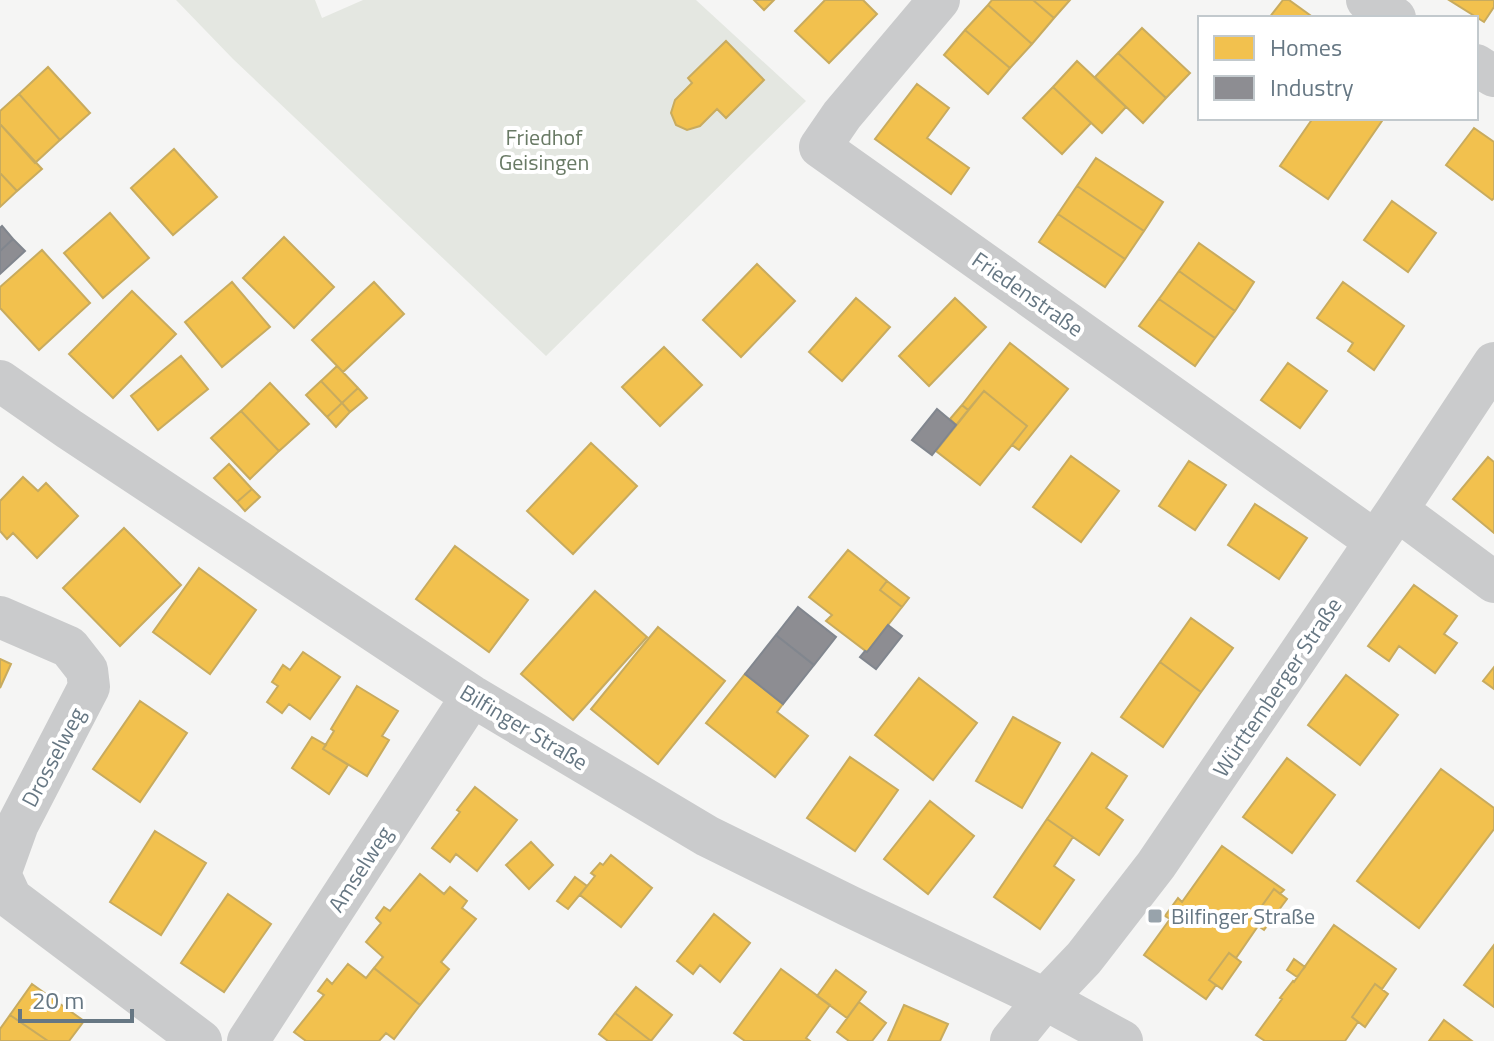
<svg xmlns="http://www.w3.org/2000/svg" width="1494" height="1041" font-family="'Titillium Web',sans-serif">
	<style>
		.green { fill: #e4e7e1 }
		.homes { fill: #f2c14e; stroke: #c8ab5e; stroke-width: 2 }
		.industry { fill: #8d8d92; stroke: #81868e; stroke-width: 2 }
		.lines { fill: none; stroke-linecap: round; stroke-linejoin: round }
		.minor { stroke: #cacbcc; stroke-width: 42 }
		.poi-dot { fill: #98a3ab; stroke: #fff; stroke-width: 3 }
		.labels { text-anchor: middle; dominant-baseline: central; stroke-width: 8; stroke-linejoin: round; paint-order: stroke }
		.park-label { font-size: 22px; fill: #697a65; stroke: #fff }
		.street-label { font-size: 22px; fill: #667783; stroke: #fff }
		.poi-label { font-size: 22px; fill: #667783; stroke: #fff; text-anchor: start }
	</style>
	<rect width="100%" height="100%" fill="#f5f5f4"/>
	<!-- green -->
	<path class="green" d="M176 0H315L322 18 363 0H696L806 101 546 356 233 59Z"/>
	<!-- homes -->
	<path class="homes" d="M754 0H774L764 10Z
		M825 0H863L877 14 829 63 795 31Z
		M992 0H1033L1054 18 1032 44 988 5Z
		M1033 0H1070L1054 18Z
		M1283 0H1289L1314 18H1269Z
		M1449 0H1494V7L1484 22Z
		M988 5 1032 44 1010 68 965 30Z
		M1142 28 1190 73 1166 98 1118 53Z
		M965 30 1010 68 988 94 944 55Z
		M726 41 764 80 726 118 717 109 700 126 687 130 676 125 671 113 675 100 692 83 688 78Z
		M1118 53 1166 98 1143 123 1095 77Z
		M1077 61 1126 107 1102 133 1053 87Z
		M48 67 90 113 60 140 19 94Z
		M917 84 949 108 927 138 969 168 951 194 875 139Z
		M1053 87 1091 123 1062 154 1023 118Z
		M19 94 60 140 35 163 0 124V111Z
		M1313 118H1384L1328 199 1280 166Z
		M0 124 42 169 17 191 0 173Z
		M1474 128 1494 142V198L1492 200 1446 165Z
		M174 149 217 197 173 235 131 188Z
		M1096 158 1163 202 1144 231 1077 186Z
		M0 173 17 191 0 207Z
		M1077 186 1144 231 1125 259 1058 214Z
		M1392 201 1436 233 1408 272 1364 240Z
		M110 213 149 258 103 298 64 253Z
		M1058 214 1125 259 1105 287 1039 242Z
		M284 237 334 287 294 328 243 278Z
		M1199 243 1254 282 1235 311 1179 271Z
		M42 250 90 303 39 350 0 308V287Z
		M757 264 795 301 741 357 703 320Z
		M1179 271 1235 311 1215 338 1159 299Z
		M232 282 270 327 222 367 185 322Z
		M374 282 404 314 343 372 312 340Z
		M1343 282 1404 326 1374 370 1348 351 1353 343 1317 318Z
		M132 291 176 334 113 398 69 354Z
		M856 298 890 327 842 381 809 352Z
		M955 298 986 327 929 386 899 356Z
		M1159 299 1215 338 1195 366 1139 326Z
		M1010 343 1068 389 1019 450 1012 445 1027 426 984 391 968 410 962 405Z
		M664 347 702 385 660 426 622 387Z
		M181 356 208 389 158 430 131 396Z
		M1288 363 1327 391 1300 428 1261 400Z
		M337 366 358 388 342 403 321 381Z
		M321 381 342 403 327 417 306 395Z
		M270 383 309 424 279 451 241 411Z
		M358 388 367 398 350 412 342 403Z
		M984 391 1027 426 980 485 936 451Z
		M342 403 350 412 336 427 327 417Z
		M962 405 968 410 956 425 950 419Z
		M241 411 279 451 250 479 211 438Z
		M591 443 637 486 573 554 527 511Z
		M1071 456 1119 491 1081 542 1033 507Z
		M1488 457 1494 462V533L1453 499Z
		M1189 461 1226 485 1195 530 1159 506Z
		M229 464 252 489 237 502 214 478Z
		M23 477 38 491 46 483 78 516 37 558 13 533 7 539 0 531V501Z
		M252 489 260 497 245 511 237 502Z
		M1255 504 1307 538 1279 579 1228 545Z
		M124 528 181 585 120 646 63 588Z
		M455 546 528 600 489 652 416 599Z
		M848 550 887 581 880 590 902 607 867 652 826 621 832 615 809 597Z
		M199 568 256 610 210 674 153 632Z
		M887 581 909 598 902 607 880 590Z
		M1414 585 1457 616 1444 634 1457 643 1435 673 1399 646 1389 661 1368 646Z
		M595 591 647 637 573 720 521 674Z
		M1191 618 1233 648 1201 692 1160 662Z
		M658 627 725 681 658 764 591 709Z
		M303 652 340 677 310 719 289 704 282 713 267 702 278 686 272 682 283 665 290 670Z
		M0 659 11 664 0 688Z
		M1160 662 1201 692 1163 747 1121 717Z
		M1494 667V689L1483 681Z
		M745 674 783 704 777 712 808 736 775 777 706 723Z
		M1346 675 1398 715 1360 765 1308 725Z
		M919 678 977 723 933 780 875 735Z
		M357 686 398 711 382 736 389 740 367 776 323 749 334 731 331 729Z
		M140 701 187 733 140 802 93 769Z
		M1013 717 1060 743 1022 808 976 781Z
		M312 737 326 745 323 749 348 765 329 794 292 768Z
		M1092 753 1127 776 1106 808 1123 820 1099 855 1047 819Z
		M850 757 898 790 855 851 807 818Z
		M1287 758 1335 795 1292 853 1243 817Z
		M1441 769 1494 808V829L1419 928 1357 881Z
		M475 787 517 820 477 871 456 854 450 862 432 848 460 812 457 810Z
		M930 801 974 836 928 894 884 859Z
		M1047 819 1073 837 1054 866 1074 880 1040 929 994 897Z
		M155 831 206 863 161 935 110 902Z
		M531 842 553 865 529 889 506 865Z
		M1222 846 1284 890 1280 894 1274 889 1251 921 1258 926 1236 958 1229 953 1209 980 1216 985 1206 999 1144 955 1170 919 1165 916 1178 898 1182 902Z
		M611 855 652 888 621 927 580 895 595 876 591 873 600 863 603 865Z
		M420 874 444 894 450 887 467 901 462 908 476 919 441 962 449 969 420 1005 374 968 383 957 366 942 381 923 376 918 384 907 390 911Z
		M575 877 587 886 568 909 557 901Z
		M1274 889 1287 899 1264 930 1251 921Z
		M228 894 271 924 224 992 181 963Z
		M714 914 750 943 720 982 700 965 693 974 677 961Z
		M1334 925 1396 969 1382 989 1375 984 1352 1017 1358 1022 1345 1041H1265L1256 1035 1282 999 1280 998 1293 981 1294 982Z
		M1494 945V1007L1464 985Z
		M1229 953 1241 962 1222 989 1209 980Z
		M1294 959 1305 967 1297 977 1287 970Z
		M348 964 366 978 374 968 420 1005 394 1039 386 1033 379 1041H306L294 1032 324 995 318 991 327 979 332 984Z
		M781 969 830 1005 806 1038 810 1041H745L734 1033Z
		M836 970 866 992 847 1018 817 996Z
		M32 984 84 1021 69 1041H48L10 1015Z
		M1375 984 1388 994 1365 1027 1352 1017Z
		M636 987 672 1015 651 1041 615 1013Z
		M859 1002 886 1023 872 1041H849L837 1032Z
		M904 1005 948 1024 940 1041H888Z
		M615 1013 651 1041H608L599 1034Z
		M10 1015 48 1041H0V1029Z
		M1444 1020 1472 1041H1429Z"/>
	<!-- industry -->
	<path class="industry" d="M2 226 13 239 0 251V228Z
		M13 239 25 251 0 274V251Z
		M937 409 956 425 932 455 912 440Z
		M798 607 836 637 814 665 776 635Z
		M888 625 902 636 876 669 860 657 865 651 867 652Z
		M776 635 814 665 783 704 745 674Z"/>
	<g class="lines">
		<!-- minor -->
		<path class="minor" d="M939 0 842 115 820 147 1375 541
			M1367 0 1395 18
			M1476 65 1494 76
			M0 381 69 429 472 696 707 836 849 906 1045 999 1122 1041
			M1397 510 1494 582
			M0 617 69 647 87 670 89 687 18 824 0 874 11 898 201 1041
			M248 1041 472 696
			M1011 1041 1045 999 1084 958 1156 865 1397 510 1494 363"/>
	</g>
	<!-- markers -->
	<rect class="poi-dot" x="1147" y="908" width="16" height="16" rx="4"/>
	<g class="labels">
		<!-- park labels -->
		<g class="park-label">
			<text x="544" y="137">Friedhof<tspan x="544" dy="25">Geisingen</tspan></text>
		</g>
		<!-- street labels -->
		<g class="street-label">
			<text transform="translate(1028 294) rotate(35)">Friedenstraße</text>
			<text transform="translate(1277 687) rotate(-56)">Württemberger Straße</text>
			<text transform="translate(524 727) rotate(31)">Bilfinger Straße</text>
			<text transform="translate(53 757) rotate(-62)">Drosselweg</text>
			<text transform="translate(360 869) rotate(-57)">Amselweg</text>
		</g>
		<!-- poi labels -->
		<g class="poi-label">
			<text x="1171" y="916">Bilfinger Straße</text>
		</g>
	</g>
	<!-- legend -->
	<rect x="1198" y="16" width="280" height="104" fill="#ffffff" stroke="#c2c9cd" stroke-width="2"/>
	<rect x="1214" y="36" width="40" height="24" fill="#f2c14e" stroke="#c2c9cd" stroke-width="2"/>
	<text x="1270" y="56" font-size="24" fill="#667783">Homes</text>
	<rect x="1214" y="76" width="40" height="24" fill="#8d8d92" stroke="#c2c9cd" stroke-width="2"/>
	<text x="1270" y="96" font-size="24" fill="#667783">Industry</text>
	<!-- scale -->
	<path d="M20 1009v12h112v-12" fill="none" stroke="#667783" stroke-width="4"/>
	<text x="32" y="1009" font-size="24" fill="#667783" stroke="#ffffff" stroke-width="6" paint-order="stroke">20 m</text>
</svg>
